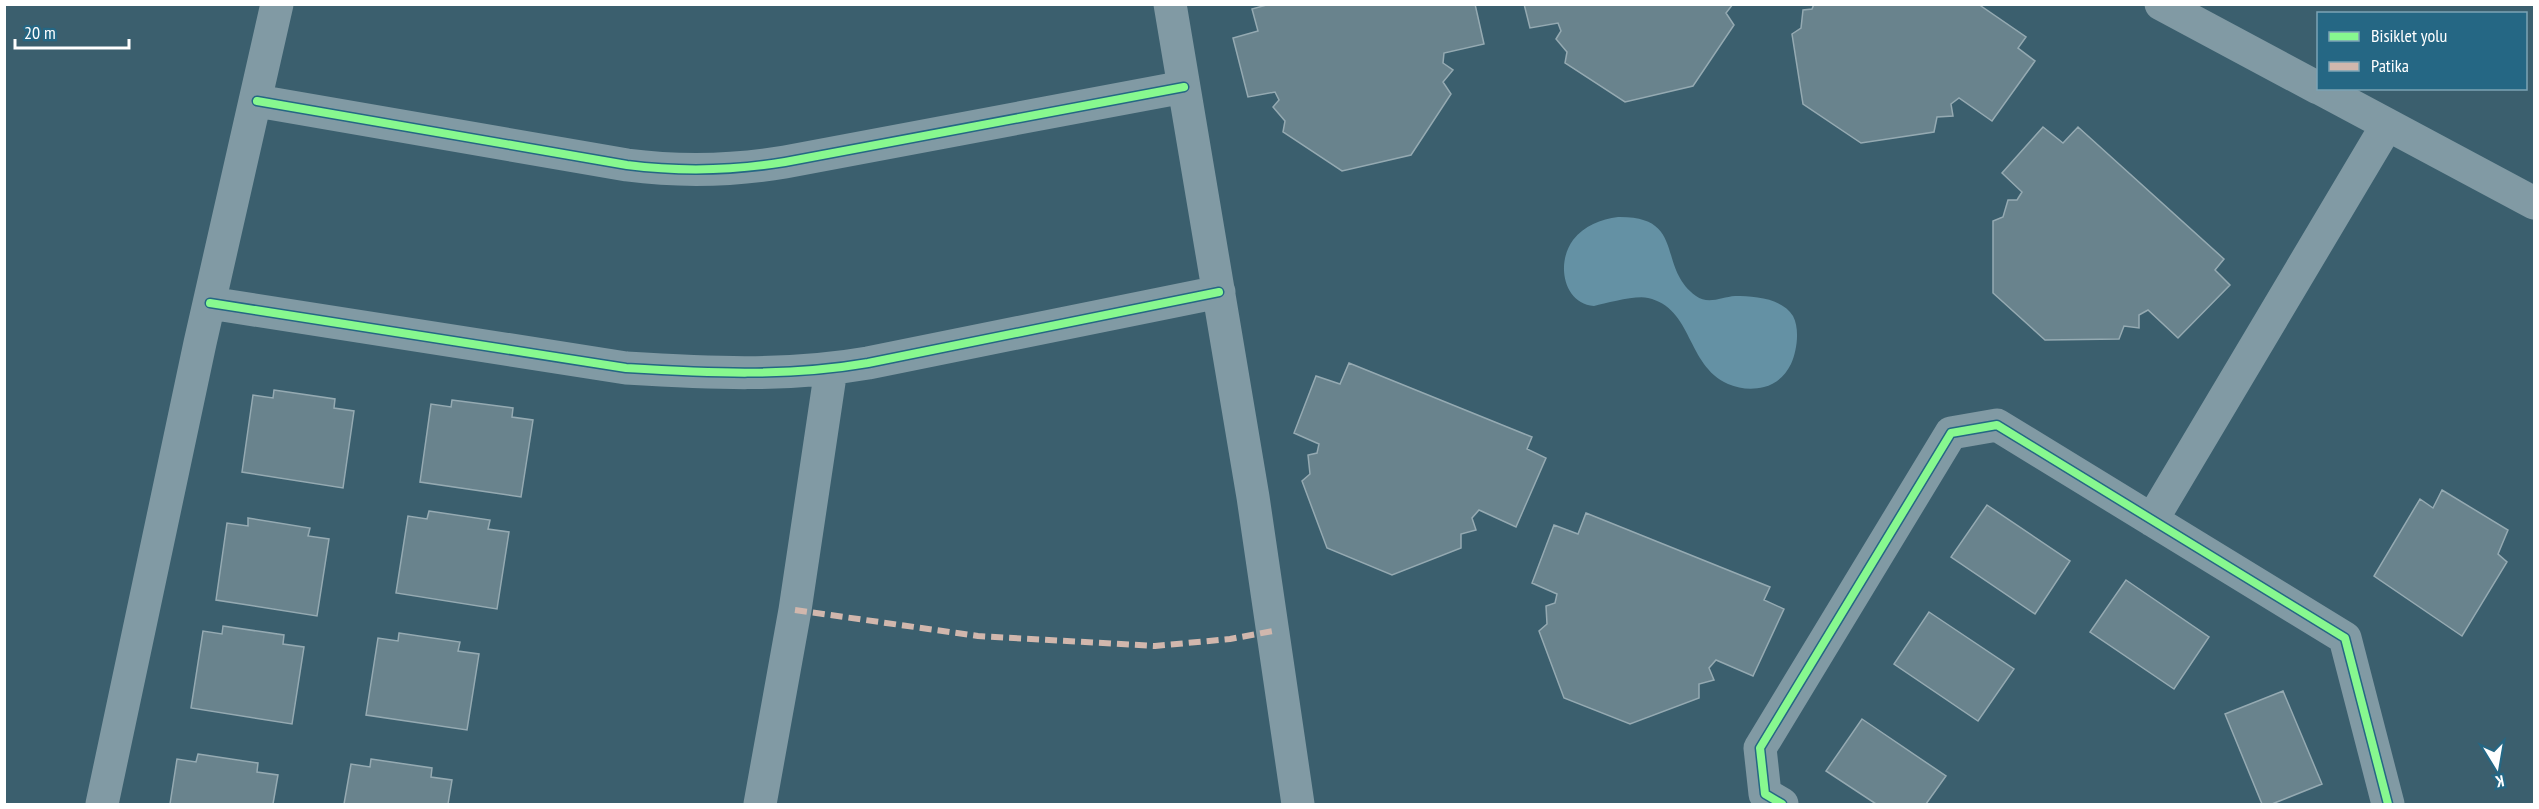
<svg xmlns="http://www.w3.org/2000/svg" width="2539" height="809" font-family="'PT Sans Narrow',sans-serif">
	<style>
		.water { fill: #6491a4 }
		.building { fill: #69838d; stroke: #95aab2; stroke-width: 1.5 }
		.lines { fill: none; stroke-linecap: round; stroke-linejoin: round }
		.minor { stroke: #819aa4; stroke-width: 33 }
		.quiet { stroke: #d1b7ad; stroke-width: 6; stroke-dasharray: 12 6; stroke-linecap: butt }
		.cycleway-casing { stroke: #256784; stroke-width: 11 }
		.cycleway { stroke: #87f88f; stroke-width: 8 }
	</style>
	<rect width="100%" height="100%" fill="#3b5f6e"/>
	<!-- water -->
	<path class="water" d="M1618 217C1687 216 1656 267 1696 296 1708 305 1722 297 1735 296 1754 296 1782 298 1793 316 1800 329 1797 351 1791 364 1785 376 1776 384 1764 387 1752 390 1740 389 1728 384 1686 365 1693 308 1648 298 1636 295 1607 303 1594 306 1563 303 1556 263 1573 240 1584 226 1601 219 1618 217Z"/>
	<!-- building -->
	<path class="building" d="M1270 4H1475L1484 44 1444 53 1443 63 1453 70 1443 82 1451 94 1411 155 1342 171 1283 132 1285 121 1273 107 1279 100 1275 92 1248 97 1233 38 1258 31 1252 9Z
		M1524 4H1733L1726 13 1734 25 1693 86 1625 102 1565 63 1567 52 1556 39 1561 31 1558 23 1530 28Z
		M1814 4H1978L2026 37 2018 48 2035 61 1992 121 1959 98 1951 104 1953 116 1937 117 1934 132 1861 143 1803 104 1792 34 1801 28 1803 10 1812 9Z
		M2043 127 2063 143 2078 127 2224 259 2215 270 2230 285 2178 338 2148 310 2139 315V328L2124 326 2119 339 2045 340 1993 293V221L2003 217 2008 200H2017L2022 192 2002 173Z
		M1349 363 1532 437 1527 449 1546 458 1516 527 1479 510 1472 518 1476 530 1461 534V548L1392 575 1327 548 1302 481 1310 474 1308 455 1317 453 1319 444 1294 433 1316 376 1340 384Z
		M274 390 335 399 334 408 354 411 343 488 242 472 253 395 273 398Z
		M452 400 513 408 512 417 533 420 521 497 420 482 431 404 451 407Z
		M2442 490 2508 530 2498 554 2507 562 2462 636 2374 576 2420 499 2433 508Z
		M1987 505 2070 561 2035 614 1951 557Z
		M429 511 490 520 488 529 509 532 497 609 396 593 408 516 427 519Z
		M1586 513 1770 587 1764 600 1784 609 1753 676 1716 660 1709 668 1714 680 1699 684V698L1630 724 1564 698 1539 631 1547 624 1546 606 1555 603 1557 594 1532 583 1554 525 1578 534Z
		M248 518 310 528 308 536 329 539 317 616 216 600 227 523 248 526Z
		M2126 580 2209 637 2174 689 2090 632Z
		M1929 612 2014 669 1978 721 1894 664Z
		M223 626 284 635 283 644 304 647 292 724 191 708 203 631 222 634Z
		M399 633 460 642 458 651 479 654 467 730 366 715 378 638 398 641Z
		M2283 691 2322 784 2272 804H2262L2225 714Z
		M1862 719 1946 776 1926 804H1876L1826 771Z
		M198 754 258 763 257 772 278 775 273 804H170L177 759 196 762Z
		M371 759 432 768 431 777 452 780 448 804H344L351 764 370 767Z"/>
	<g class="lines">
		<!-- minor -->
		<path class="minor" d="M1170 4 1253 497 1298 804
			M2161 4 2318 88
			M2319 88 2534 203
			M257 101 627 165C682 172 731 171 785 162L1184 87
			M210 303 626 368C707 373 788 377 868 363L1219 292
			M2152 520 2387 125
			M102 804 200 343 277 4
			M760 804 795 610 831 369
			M1782 804 1765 794 1760 748 1951 433 1997 425 2345 638 2388 804"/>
		<!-- quiet -->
		<path class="quiet" d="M795 610 978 636 1155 646 1230 639 1273 631"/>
		<!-- cycleway casing -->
		<g class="cycleway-casing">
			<path id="cycleway" d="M257 101 627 165C682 172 731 171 785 162L1184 87
				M210 303 626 368C707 373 788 377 868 363L1219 292
				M1782 804 1765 794 1760 748 1951 433 1997 425 2345 638 2388 804"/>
		</g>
		<!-- cycleway -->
		<use href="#cycleway" class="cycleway"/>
	</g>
	<!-- border -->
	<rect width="2539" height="809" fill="none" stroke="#ffffff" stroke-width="12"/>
	<!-- legend -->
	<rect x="2317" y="12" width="210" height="78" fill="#256784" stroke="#7ca4b5" stroke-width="1.5"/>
	<rect x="2329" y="32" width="30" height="9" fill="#87f88f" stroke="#7ca4b5" stroke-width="1.5"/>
	<text x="2371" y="42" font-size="18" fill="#ffffff">Bisiklet yolu</text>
	<rect x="2329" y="62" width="30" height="9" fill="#d1b7ad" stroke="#7ca4b5" stroke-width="1.5"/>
	<text x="2371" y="72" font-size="18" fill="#ffffff">Patika</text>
	<!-- north arrow -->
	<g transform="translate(2497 767) rotate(169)" stroke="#256784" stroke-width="4.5" paint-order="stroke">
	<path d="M0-4.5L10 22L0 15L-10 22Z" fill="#ffffff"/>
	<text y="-9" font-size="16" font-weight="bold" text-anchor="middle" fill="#ffffff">K</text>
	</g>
	<!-- scale -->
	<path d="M15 39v9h114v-9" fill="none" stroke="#ffffff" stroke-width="3"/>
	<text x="24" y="39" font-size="18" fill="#ffffff" stroke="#256784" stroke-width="4.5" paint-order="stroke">20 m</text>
</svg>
